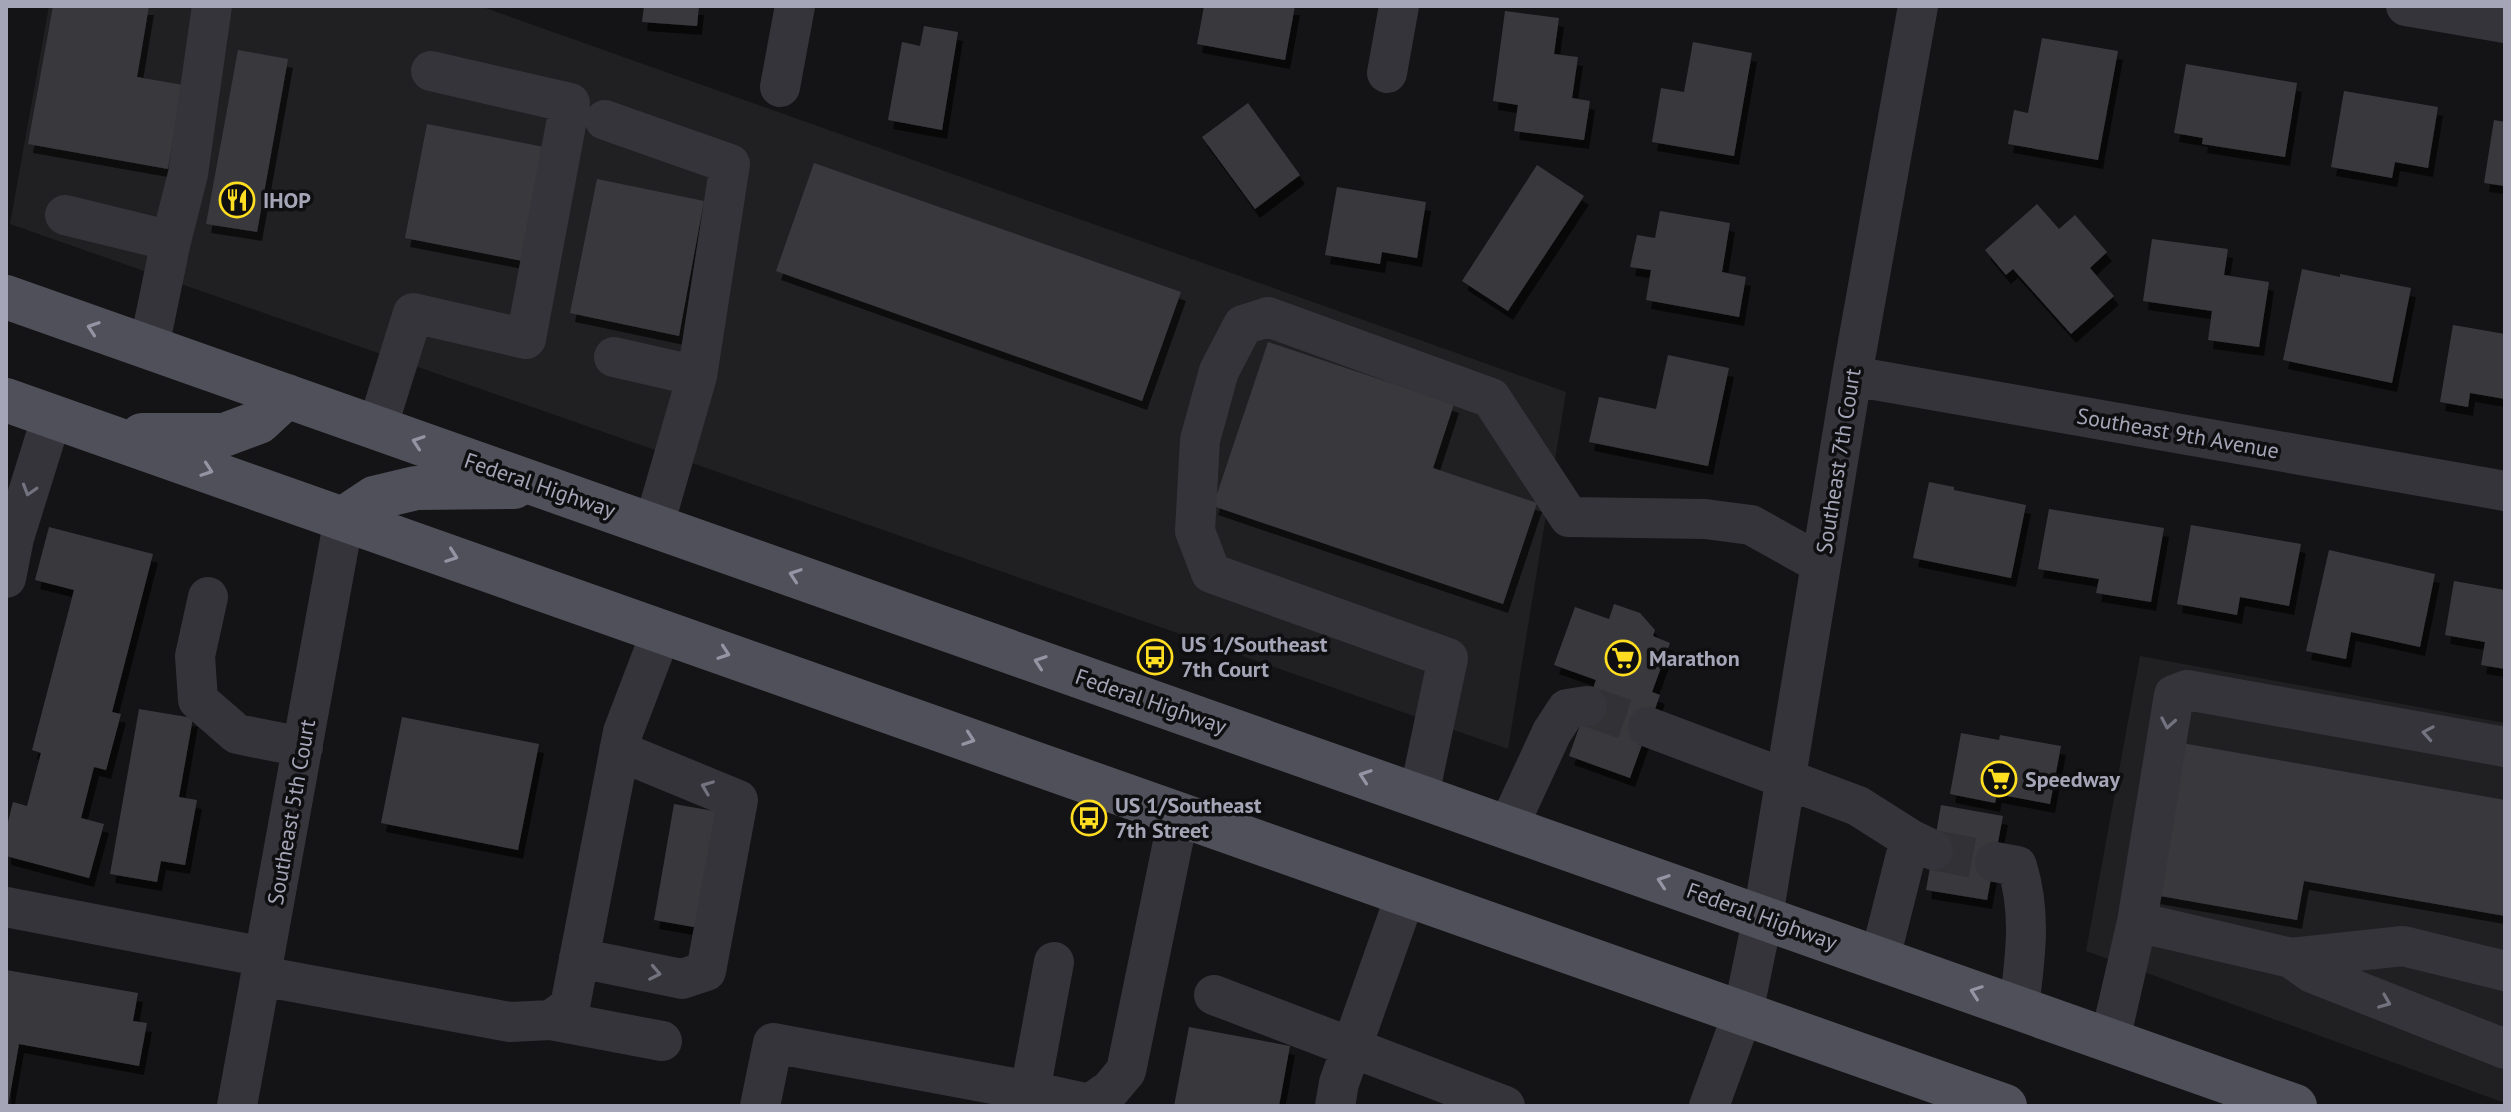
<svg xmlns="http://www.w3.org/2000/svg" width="2511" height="1112" font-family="'PT Sans',sans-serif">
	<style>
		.built { fill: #202023 }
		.building { fill: #38393e; filter: url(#shadow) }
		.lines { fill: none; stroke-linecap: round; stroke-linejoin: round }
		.minor-tunnel { stroke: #313136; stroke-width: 40; stroke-dasharray: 40 20; stroke-linecap: butt }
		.minor { stroke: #35343b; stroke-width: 40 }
		.major { stroke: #50505a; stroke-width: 44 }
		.oneway { stroke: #9395a4 }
		.oneway2 { stroke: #72737f }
		.labels { text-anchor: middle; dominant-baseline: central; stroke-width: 7; stroke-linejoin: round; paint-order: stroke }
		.poi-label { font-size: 22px; font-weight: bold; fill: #a4a6b7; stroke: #0f0f11; text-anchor: start }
		.street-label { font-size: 22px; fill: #a4a6b7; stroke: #0f0f11 }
	</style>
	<defs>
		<filter id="shadow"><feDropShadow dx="5" dy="9" stdDeviation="0" flood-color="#0009"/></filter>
	</defs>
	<rect width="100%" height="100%" fill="#141416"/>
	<!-- built -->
	<path class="built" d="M49 6H480L1566 392 1508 749 10 224Z
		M2140 656 2505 723V1103L2086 951Z"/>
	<!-- building -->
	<path class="building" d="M53 6H149L137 77 183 85 168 169 28 144Z
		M644 6H699L697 26 642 22Z
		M1204 6H1295L1285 60 1197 44Z
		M1505 11 1559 18 1554 54 1578 57 1572 98 1590 101 1584 140 1514 131 1518 105 1493 101Z
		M924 26 958 32 942 130 888 120 902 42 920 46Z
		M2042 38 2118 51 2098 160 2008 144 2014 110 2028 113Z
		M1693 42 1752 53 1734 156 1652 142 1661 88 1684 92Z
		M238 50 288 59 257 232 206 224Z
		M2186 64 2297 83 2285 157 2202 144 2203 138 2174 133Z
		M2344 91 2438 107 2428 168 2395 162 2392 178 2331 167Z
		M1248 103 1300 175 1255 209 1202 137Z
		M2494 120 2505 122V186L2484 183Z
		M427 124 544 147 523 261 405 238Z
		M814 163 1181 292 1142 401 776 271Z
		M1537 165 1584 196 1508 311 1462 281Z
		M597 179 704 201 679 336 570 313Z
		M1337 187 1426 202 1417 258 1382 252 1380 264 1325 255Z
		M2037 204 2059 229 2075 215 2107 252 2090 268 2114 296 2071 334 2013 269 2006 275 1985 250Z
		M1660 211 1730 223 1722 272 1746 277 1739 317 1646 300 1651 270 1630 267 1637 235 1655 238Z
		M2152 239 2228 249 2224 275 2269 282 2259 347 2208 340 2212 311 2143 301Z
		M2302 269 2340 277V274L2411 288 2392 383 2283 360Z
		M2453 325 2505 334V399L2470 393 2468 407 2440 402Z
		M1268 342 1454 404 1433 468 1537 503 1503 604 1213 506Z
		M1668 355 1729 368 1708 466 1589 442 1599 397 1656 409Z
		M1929 482 1954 487V490L2026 505 2011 578 1913 558Z
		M2049 509 2164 528 2151 602 2096 593 2099 579 2038 569Z
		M2191 525 2301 544 2289 606 2240 597 2237 615 2177 604Z
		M49 527 153 554 112 712 121 714 106 770 94 767 81 818 104 824 89 878 6 856V830L13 802 27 806 41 753 32 750 74 590 35 580Z
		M2329 550 2435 574 2420 647 2351 632 2346 659 2306 651Z
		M2454 581 2505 590V669L2481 665 2485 642 2445 635Z
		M1614 604 1640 613 1655 630 1653 636 1670 643 1652 692 1660 695 1630 778 1569 756 1596 680 1554 665 1575 607 1609 619Z
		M139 709 193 718 179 797 197 800 185 865 161 861 157 882 110 874Z
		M402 717 539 744 518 850 381 823Z
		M1961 733 1999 740 2000 735 2061 746 2050 804 1997 794 1995 803 1950 794Z
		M2176 742 2505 800V916L2304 881 2297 920 2149 894Z
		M674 804 725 813 705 929 654 920Z
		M1941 805 2003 816 1987 900 1926 890Z
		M6 970 138 993 133 1021 147 1023 139 1066 19 1044 8 1106H6Z
		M1189 1027 1290 1046 1279 1106H1174Z"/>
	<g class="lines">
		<!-- minor-tunnel -->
		<path class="minor-tunnel" d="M1587 706 1648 727
			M1933 850 1995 862"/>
		<!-- minor -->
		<path class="minor" d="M2406 6 2505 23
			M1387 73 1399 6
			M780 87 795 6
			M605 120 730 164 697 376 654 525
			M65 215 171 241 149 347
			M171 241 188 174 212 6
			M614 357 697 376
			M1852 376 2505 491
			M377 428 413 313 526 339 570 103 431 71
			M6 578 14 538 52 416
			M208 597 195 656 198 700 237 734 303 747
			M1648 727 1858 806 1910 839 1933 850
			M1419 795 1448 658 1211 573 1195 531 1200 440 1219 371 1243 325 1268 317 1491 398 1569 517 1705 519 1751 525 1821 564
			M1508 827 1552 732 1567 709 1587 706
			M1995 862 2017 866C2032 915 2025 958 2019 1008
			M6 907 264 957
			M2137 922 2291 958 2403 946 2505 971
			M579 958 682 979 706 971 738 800 619 751
			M1880 958 1910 839
			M2291 958 2312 973 2505 1049
			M1054 962 1030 1091 1090 1104 1110 1090 1126 1071 1179 813
			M261 976 510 1022 551 1020 570 1006 623 732 662 630
			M1214 995 1505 1106
			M551 1020 662 1041
			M2110 1040 2137 922 2174 695 2187 690 2505 747
			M237 1106 344 518
			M760 1106 773 1043 1030 1091
			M1335 1106 1339 1083 1406 894
			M1709 1106 1743 1013 1763 916 1852 376 1918 6"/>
		<!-- major -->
		<path class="major" d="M6 297 2295 1106
			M6 400 2005 1106
			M142 435H224L259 422 287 396
			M344 518 374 498 416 488 514 487"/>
	</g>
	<!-- one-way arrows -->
	<defs><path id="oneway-chevron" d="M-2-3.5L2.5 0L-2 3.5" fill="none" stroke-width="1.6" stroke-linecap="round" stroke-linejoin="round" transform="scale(2)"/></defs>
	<g class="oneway">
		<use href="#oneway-chevron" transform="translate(93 328) rotate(-161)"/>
		<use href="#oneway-chevron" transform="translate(418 442) rotate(-161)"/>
		<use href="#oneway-chevron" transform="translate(207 470) rotate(19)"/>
		<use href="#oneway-chevron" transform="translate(452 556) rotate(20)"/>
		<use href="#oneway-chevron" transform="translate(795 575) rotate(-161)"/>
		<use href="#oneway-chevron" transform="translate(724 653) rotate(19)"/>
		<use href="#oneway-chevron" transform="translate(1040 662) rotate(-161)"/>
		<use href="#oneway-chevron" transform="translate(969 739) rotate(19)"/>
		<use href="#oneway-chevron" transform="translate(1365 776) rotate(-161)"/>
		<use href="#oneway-chevron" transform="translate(1663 881) rotate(-161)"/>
		<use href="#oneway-chevron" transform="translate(1976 992) rotate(-160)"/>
	</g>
	<g class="oneway2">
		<use href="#oneway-chevron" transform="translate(29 490) rotate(107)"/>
		<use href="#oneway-chevron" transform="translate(2168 723) rotate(100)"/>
		<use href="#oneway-chevron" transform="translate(2428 733) rotate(-170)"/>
		<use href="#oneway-chevron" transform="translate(707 787) rotate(-158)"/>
		<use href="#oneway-chevron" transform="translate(655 973) rotate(11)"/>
		<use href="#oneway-chevron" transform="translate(2385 1002) rotate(22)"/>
	</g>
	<!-- icons -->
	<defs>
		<g id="restaurant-ring" transform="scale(1.8)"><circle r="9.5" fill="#0f0f11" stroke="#ffde22" stroke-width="1.5"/><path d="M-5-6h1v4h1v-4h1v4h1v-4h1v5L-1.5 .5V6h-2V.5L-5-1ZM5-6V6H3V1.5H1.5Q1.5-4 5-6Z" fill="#ffde22"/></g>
		<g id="bus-ring" transform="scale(1.8)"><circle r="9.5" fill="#0f0f11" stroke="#ffde22" stroke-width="1.5"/><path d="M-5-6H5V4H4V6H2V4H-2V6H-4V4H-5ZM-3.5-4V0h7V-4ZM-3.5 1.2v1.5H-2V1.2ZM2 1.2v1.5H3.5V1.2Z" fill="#ffde22"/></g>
		<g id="supermarket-ring" transform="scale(1.8)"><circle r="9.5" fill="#0f0f11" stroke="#ffde22" stroke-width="1.5"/><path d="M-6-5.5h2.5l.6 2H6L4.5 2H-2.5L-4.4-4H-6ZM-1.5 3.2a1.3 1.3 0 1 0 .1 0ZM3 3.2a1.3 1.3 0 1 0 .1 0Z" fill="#ffde22"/></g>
	</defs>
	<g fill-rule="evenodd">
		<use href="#restaurant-ring" x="237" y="200"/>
		<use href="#bus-ring" x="1155" y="657"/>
		<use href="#supermarket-ring" x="1623" y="658"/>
		<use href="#supermarket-ring" x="1999" y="779"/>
		<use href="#bus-ring" x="1089" y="818"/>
	</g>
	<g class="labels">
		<!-- poi labels -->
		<g class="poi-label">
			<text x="263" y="200">IHOP</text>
			<text x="1181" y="644">US 1/Southeast<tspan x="1181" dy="25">7th Court</tspan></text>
			<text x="1649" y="658">Marathon</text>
			<text x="2025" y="779">Speedway</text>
			<text x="1115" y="805">US 1/Southeast<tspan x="1115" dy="25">7th Street</tspan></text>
		</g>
		<!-- street labels -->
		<g class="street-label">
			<text transform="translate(2178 433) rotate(10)">Southeast 9th Avenue</text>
			<text transform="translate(1838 461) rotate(-81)">Southeast 7th Court</text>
			<text transform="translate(540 485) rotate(19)">Federal Highway</text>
			<text transform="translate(1151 701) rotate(19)">Federal Highway</text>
			<text transform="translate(291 812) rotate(-80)">Southeast 5th Court</text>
			<text transform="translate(1762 916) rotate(20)">Federal Highway</text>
		</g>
	</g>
	<!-- border -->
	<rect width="2511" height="1112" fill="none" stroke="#a4a6b7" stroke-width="16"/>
</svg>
